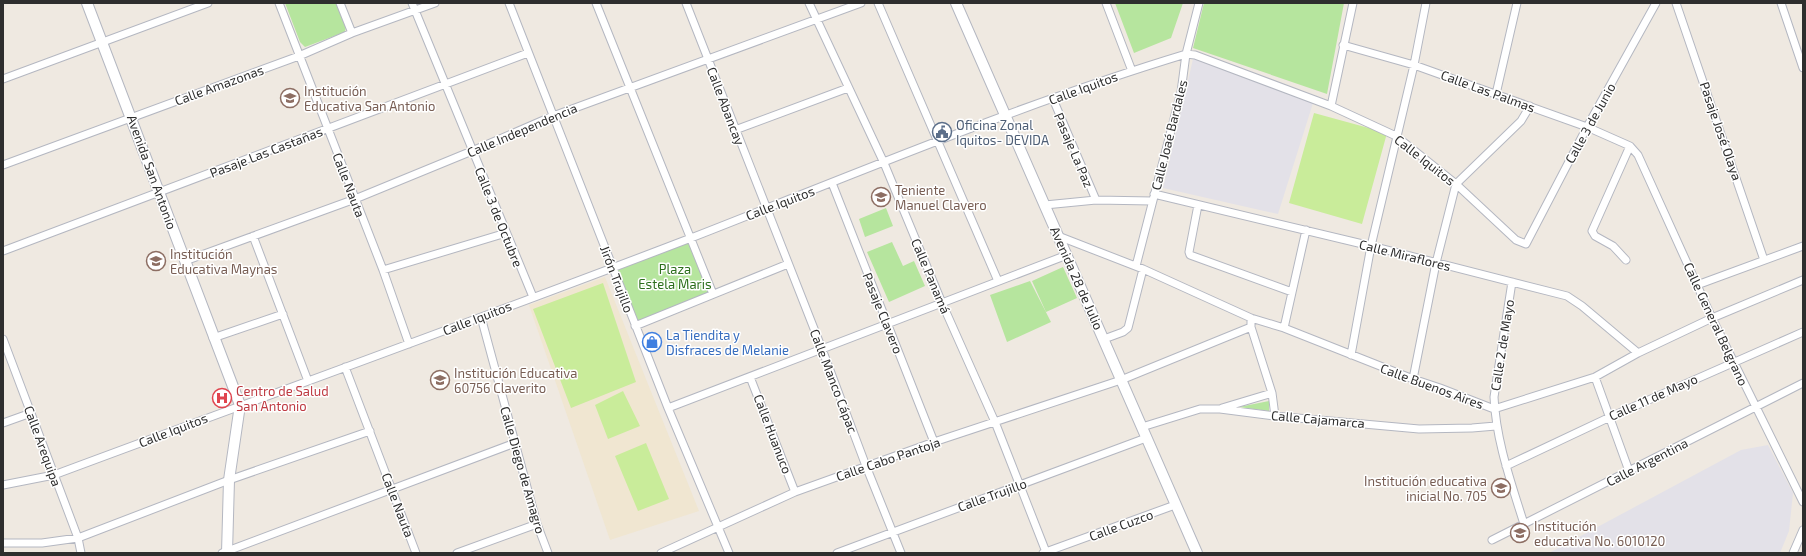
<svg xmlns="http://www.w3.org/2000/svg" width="1806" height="556" font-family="'Exo 2',sans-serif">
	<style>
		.industrial { fill: #e3e1e8 }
		.education { fill: #f0e6d1 }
		.green { fill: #b6e59e }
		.pitch { fill: #c9ec9a }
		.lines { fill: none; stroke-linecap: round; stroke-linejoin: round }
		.minor-casing { stroke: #b4b7c1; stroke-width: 9 }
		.secondary-casing { stroke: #b4b7c1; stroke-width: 12 }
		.minor { stroke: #fff; stroke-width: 7 }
		.secondary { stroke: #fff; stroke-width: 10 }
		.labels { text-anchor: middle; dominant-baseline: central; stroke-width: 3; stroke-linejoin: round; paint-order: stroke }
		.street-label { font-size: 13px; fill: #2e2e2e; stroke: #fff }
		.education-label { font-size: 13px; fill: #785e54; stroke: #fff; text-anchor: start }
		.service-label { font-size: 13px; fill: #4e5e75; stroke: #fff; text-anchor: start }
		.park-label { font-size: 13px; fill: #2c6e1b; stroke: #fff }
		.shop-label { font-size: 13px; fill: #366cbe; stroke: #fff; text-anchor: start }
		.health-label { font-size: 13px; fill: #be3a42; stroke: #fff; text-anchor: start }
	</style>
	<rect width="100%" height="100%" fill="#efe9e1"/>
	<!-- industrial -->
	<path class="industrial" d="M1199 58 1313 103 1278 214 1163 188 1193 59Z
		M1768 445 1793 493 1789 531 1780 553H1549L1741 450Z"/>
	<!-- education -->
	<path class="education" d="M605 277 699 511 610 540 529 305Z"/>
	<!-- green -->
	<path class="green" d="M285 3H337L346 26 345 32 305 47 300 42Z
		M1115 3H1183L1171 38 1134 53Z
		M1204 3H1344L1327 94 1193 48Z
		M886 208 893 226 865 237 859 219Z
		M692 241 716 291 638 321 618 270Z
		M892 242 903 266 914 261 925 286 889 302 867 252Z
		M1063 267 1077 298 1046 312 1032 281Z
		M1030 281 1051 322 1007 342 990 295Z
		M1269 401V411L1239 407Z"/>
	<!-- pitch -->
	<path class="pitch" d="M1314 113 1387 133 1362 224 1289 203Z
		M603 283 636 382 571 408 533 309Z
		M623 391 640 426 608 439 595 405Z
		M646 443 669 499 638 511 615 456Z"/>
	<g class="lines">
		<!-- minor casing -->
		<g class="minor-casing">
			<path id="minor" d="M279 3 383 270 409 344
				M340 3 352 33
				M412 3 533 297
				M509 3 668 408 729 553
				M596 3 713 294
				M686 3 822 349 866 466 901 553
				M809 3 884 163 942 303 995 422 1046 552
				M878 3 998 281
				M1106 3 1132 71
				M1676 3 1764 260
				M1781 3 1803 68
				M1343 45 1414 65 1587 127 1630 146 1638 155 1712 318 1803 502
				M3 79 208 3
				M1496 94 1517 3
				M1053 99 1096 200
				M1331 106 1353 3
				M735 130 848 88
				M3 165 299 56 352 33 435 3
				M832 183 934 442
				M1154 194 1371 246 1567 296 1582 306 1638 353
				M1045 205 1096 200 1152 201
				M1198 205 1189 252 1190 255 1292 292
				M253 236 308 381
				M1058 236 1143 269 1251 318 1284 328 1413 379 1440 388 1494 409 1595 377 1638 353 1712 318 1803 280
				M3 251 528 53
				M1626 260 1613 246 1595 236 1592 231 1630 146
				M185 261 355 199 472 151 553 116 861 3
				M1136 266 1181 92 1186 54 1199 3
				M383 270 506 233
				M1512 282 1494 397C1496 441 1511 482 1524 524
				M1697 285 1803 246
				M481 317 537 524 548 553
				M635 326 788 264
				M1251 327 1272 393 1275 416
				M1284 328 1306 230
				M213 338 283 314
				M3 339 78 538 81 553
				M1104 339 1123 332 1128 328 1143 269
				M1351 355 1371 246 1414 65 1426 3
				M345 367 416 553
				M750 377 795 492
				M1595 377 1629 471
				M1413 379 1436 263 1456 184 1521 121 1530 106
				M668 408 1067 255
				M1222 408 1272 393
				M3 423 31 413
				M1142 427 1200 409H1220L1275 416 1419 429 1472 428 1496 426
				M1506 466 1610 417 1803 332
				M3 485 54 475C266 396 480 319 691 238 855 174 1018 105 1186 54L1195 55 1331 106 1396 136 1456 184 1516 240 1526 244 1587 127 1656 3
				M1492 540 1803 383
				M3 543H42L78 538 229 480 370 431
				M222 553 515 443
				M457 553 537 524
				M661 553 795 492 934 442 1121 380 1251 327V318
				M837 553 1146 438
				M1043 553 1175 505
				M1793 553 1803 530"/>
		</g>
		<!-- secondary casing -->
		<g class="secondary-casing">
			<path id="secondary" d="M87 3 240 405 229 480 227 553
				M956 3 1197 553"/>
		</g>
		<!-- minor -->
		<use href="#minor" class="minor"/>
		<!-- secondary -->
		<use href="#secondary" class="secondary"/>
	</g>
	<!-- icons -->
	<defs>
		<g id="school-ring" transform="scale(1)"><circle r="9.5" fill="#fff" stroke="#8d6e63" stroke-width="1.5"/><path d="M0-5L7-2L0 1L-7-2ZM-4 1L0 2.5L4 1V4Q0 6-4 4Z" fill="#8d6e63"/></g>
		<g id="civic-ring" transform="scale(1)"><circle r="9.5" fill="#fff" stroke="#5c6f8a" stroke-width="1.5"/><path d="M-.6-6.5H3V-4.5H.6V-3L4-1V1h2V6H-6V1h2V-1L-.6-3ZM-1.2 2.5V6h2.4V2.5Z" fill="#5c6f8a"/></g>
		<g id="shop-ring" transform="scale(1)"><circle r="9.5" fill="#fff" stroke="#3f7fe0" stroke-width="1.5"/><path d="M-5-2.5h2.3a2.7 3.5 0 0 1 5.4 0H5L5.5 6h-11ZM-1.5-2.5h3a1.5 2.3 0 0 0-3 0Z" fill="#3f7fe0"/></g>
		<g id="hospital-ring" transform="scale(1)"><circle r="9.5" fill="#fff" stroke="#e0444e" stroke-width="1.5"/><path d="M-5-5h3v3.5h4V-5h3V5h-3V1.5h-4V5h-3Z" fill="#e0444e"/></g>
	</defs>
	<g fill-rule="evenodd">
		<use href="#school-ring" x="290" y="98"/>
		<use href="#civic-ring" x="942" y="132"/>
		<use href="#school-ring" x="881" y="197"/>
		<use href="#school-ring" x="156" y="261"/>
		<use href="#shop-ring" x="652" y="342"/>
		<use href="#school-ring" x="440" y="380"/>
		<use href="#hospital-ring" x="222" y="398"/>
		<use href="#school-ring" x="1501" y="488"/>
		<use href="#school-ring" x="1520" y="533"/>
	</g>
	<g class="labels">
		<!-- street labels -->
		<g class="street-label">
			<text transform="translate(219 85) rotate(-20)">Calle Amazonas</text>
			<text transform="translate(1083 88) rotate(-20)">Calle Iquitos</text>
			<text transform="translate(1488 91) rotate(20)">Calle Las Palmas</text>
			<text transform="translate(726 106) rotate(69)">Calle Abancay</text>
			<text transform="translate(1590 123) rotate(-61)">Calle 3 de Junio</text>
			<text transform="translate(522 130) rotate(-23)">Calle Independencia</text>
			<text transform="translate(1721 131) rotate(71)">Pasaje José Olaya</text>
			<text transform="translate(1169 135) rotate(-76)">Calle Joaé Bardales</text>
			<text transform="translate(1074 150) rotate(67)">Pasaje La Paz</text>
			<text transform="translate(266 152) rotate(-21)">Pasaje Las Castañas</text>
			<text transform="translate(1425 160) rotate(38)">Calle Iquitos</text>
			<text transform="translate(152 172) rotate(70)">Avenida San Antonio</text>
			<text transform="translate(349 185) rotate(69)">Calle Nauta</text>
			<text transform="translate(780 203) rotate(-21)">Calle Iquitos</text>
			<text transform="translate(499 217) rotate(68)">Calle 3 de Octubre</text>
			<text transform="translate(1405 255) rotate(14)">Calle Miraflores</text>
			<text transform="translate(931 276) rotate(67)">Calle Panamá</text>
			<text transform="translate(1077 278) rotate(66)">Avenida 28 de Julio</text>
			<text transform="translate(617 279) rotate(69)">Jirón Trujillo</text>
			<text transform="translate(883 313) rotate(68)">Pasaje Clavero</text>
			<text transform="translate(477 318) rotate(-21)">Calle Iquitos</text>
			<text transform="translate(1716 324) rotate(65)">Calle General Belgrano</text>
			<text transform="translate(1502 345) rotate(-81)">Calle 2 de Mayo</text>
			<text transform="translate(834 381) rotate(69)">Calle Manco Cápac</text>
			<text transform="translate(1432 386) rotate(20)">Calle Buenos Aires</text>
			<text transform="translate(1653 397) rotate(-24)">Calle 11 de Mayo</text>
			<text transform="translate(1318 419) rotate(5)">Calle Cajamarca</text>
			<text transform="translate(173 430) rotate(-21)">Calle Iquitos</text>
			<text transform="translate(773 434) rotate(69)">Calle Huanuco</text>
			<text transform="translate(43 446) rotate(70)">Calle Arequipa</text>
			<text transform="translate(888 459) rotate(-19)">Calle Cabo Pantoja</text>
			<text transform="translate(1647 462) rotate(-27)">Calle Argentina</text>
			<text transform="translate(523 470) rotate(74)">Calle Diego de Amagro</text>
			<text transform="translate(992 495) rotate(-20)">Calle Trujillo</text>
			<text transform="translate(398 505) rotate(69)">Calle Nauta</text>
			<text transform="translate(1121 525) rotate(-20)">Calle Cuzco</text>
		</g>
		<!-- education labels -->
		<g class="education-label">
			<text x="304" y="91">Institución<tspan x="304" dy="15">Educativa San Antonio</tspan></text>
			<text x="895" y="190">Teniente<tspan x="895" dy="15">Manuel Clavero</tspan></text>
			<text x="170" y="254">Institución<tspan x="170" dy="15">Educativa Maynas</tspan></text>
			<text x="454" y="373">Institución Educativa<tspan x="454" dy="15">60756 Claverito</tspan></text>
			<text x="1487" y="481" text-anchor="end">Institución educativa<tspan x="1487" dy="15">inicial No. 705</tspan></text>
			<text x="1534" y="526">Institución<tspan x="1534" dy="15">educativa No. 6010120</tspan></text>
		</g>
		<!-- service labels -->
		<g class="service-label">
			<text x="956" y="125">Oficina Zonal<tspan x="956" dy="15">Iquitos- DEVIDA</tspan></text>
		</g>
		<!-- park labels -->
		<g class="park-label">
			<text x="675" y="269">Plaza<tspan x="675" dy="15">Estela Maris</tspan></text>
		</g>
		<!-- shop labels -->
		<g class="shop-label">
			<text x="666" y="335">La Tiendita y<tspan x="666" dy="15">Disfraces de Melanie</tspan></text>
		</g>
		<!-- health labels -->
		<g class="health-label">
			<text x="236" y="391">Centro de Salud<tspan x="236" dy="15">San Antonio</tspan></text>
		</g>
	</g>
	<!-- border -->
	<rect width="1806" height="556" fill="none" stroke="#2e2e2e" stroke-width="8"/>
</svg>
